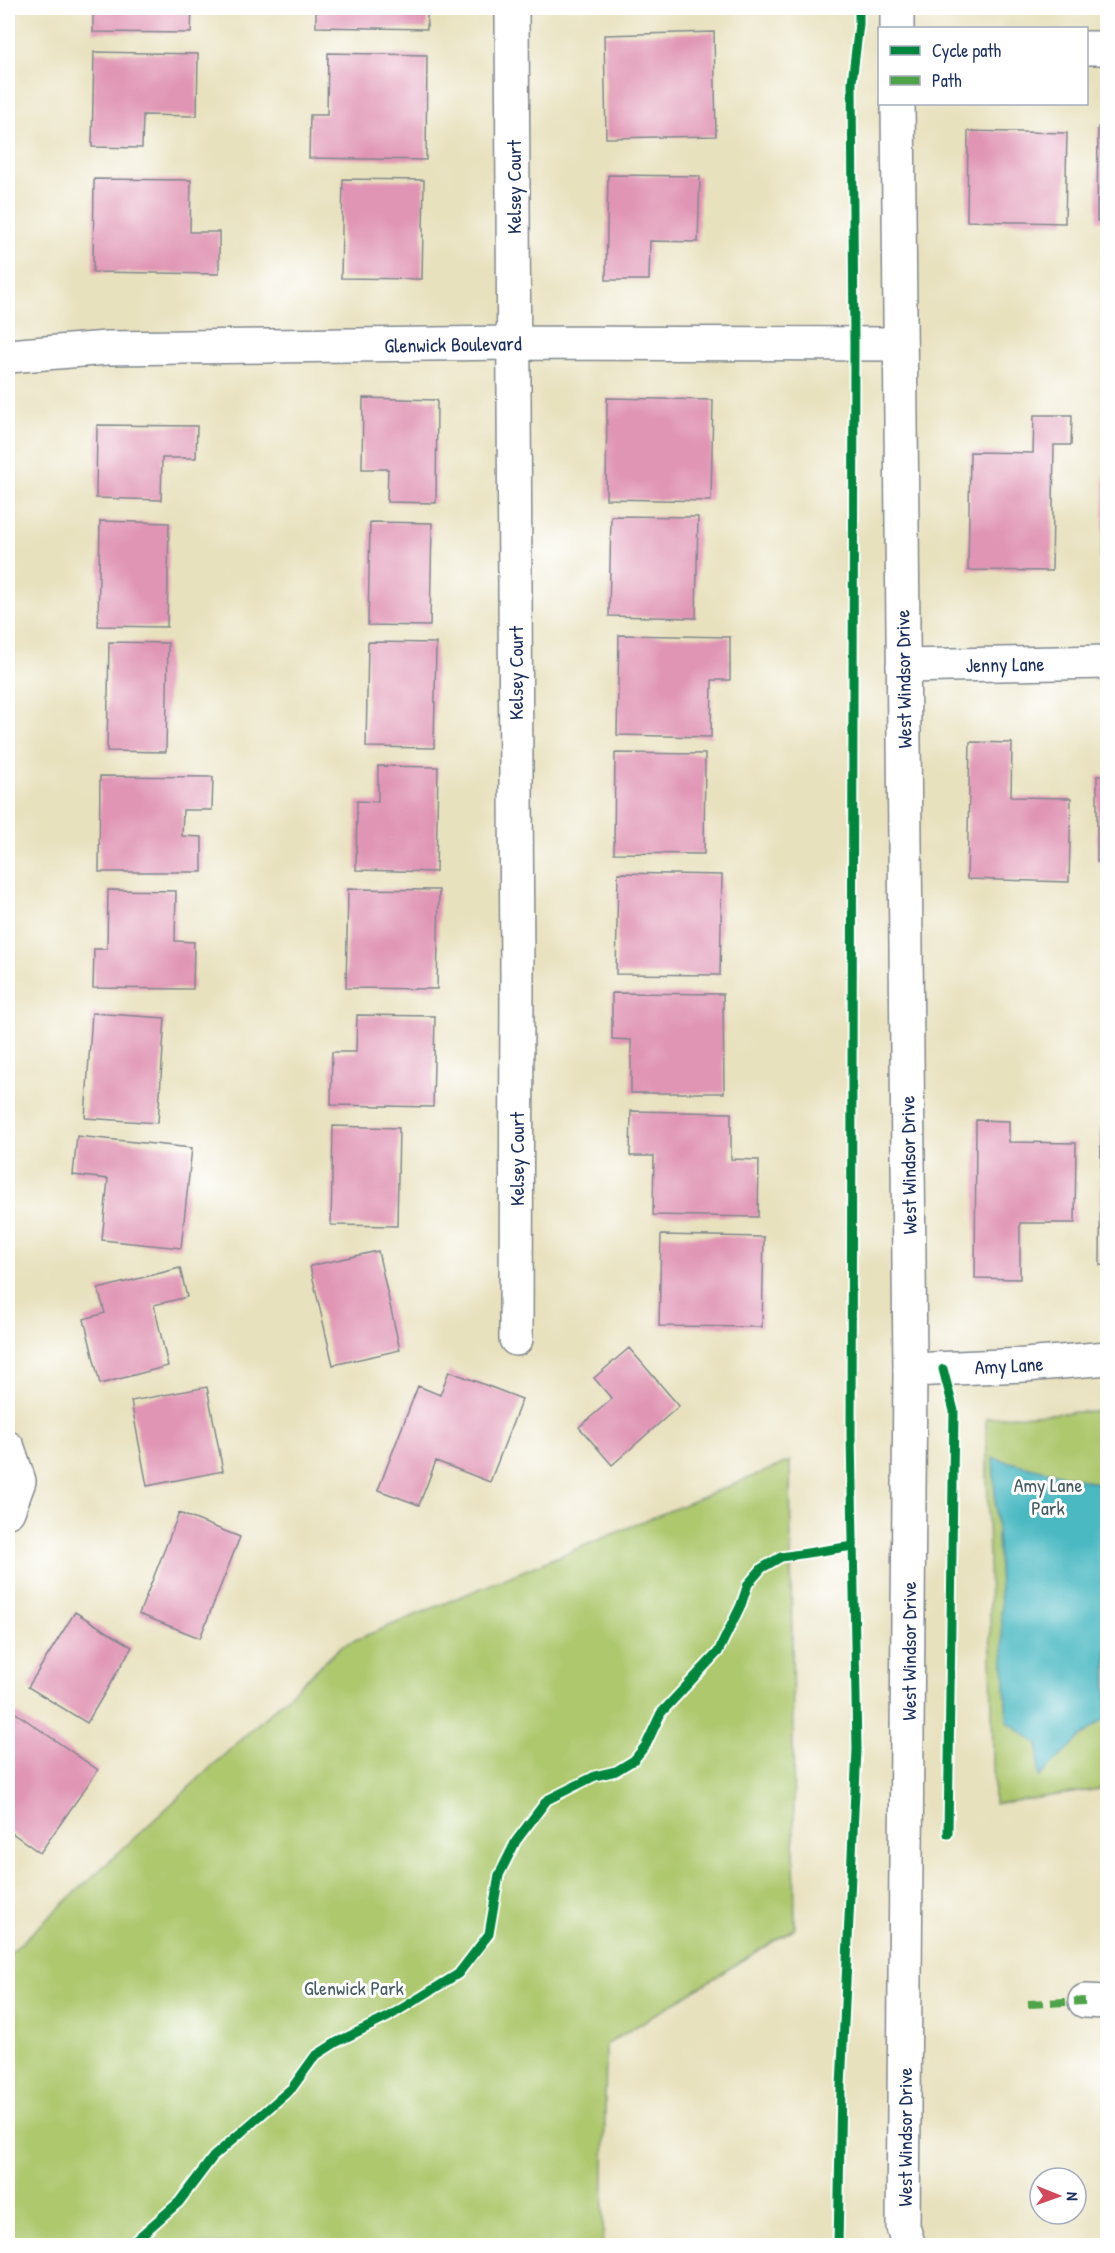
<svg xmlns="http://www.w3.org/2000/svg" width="1115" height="2253" font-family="'Patrick Hand',sans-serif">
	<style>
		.green { fill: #aec86e; stroke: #647c66; stroke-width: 1.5 }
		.water { fill: #4bb9c2; stroke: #337490; stroke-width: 1.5 }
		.building { fill: #e095b4 }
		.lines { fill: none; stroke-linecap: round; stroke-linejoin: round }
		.street-casing { stroke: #82888e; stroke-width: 36 }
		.secondary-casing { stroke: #82888e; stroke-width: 36 }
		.street { stroke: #fff; stroke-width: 33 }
		.secondary { stroke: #fff; stroke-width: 33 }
		.quiet { stroke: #4fa44a; stroke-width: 8; stroke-dasharray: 15 8; stroke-linecap: butt }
		.cycleway-casing { stroke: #fff; stroke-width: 13 }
		.cycleway { stroke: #00873e; stroke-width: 9 }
		.labels { text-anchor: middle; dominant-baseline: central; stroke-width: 6; stroke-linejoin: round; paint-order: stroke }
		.street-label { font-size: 20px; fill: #1b2f5e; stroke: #fff }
		.park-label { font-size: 20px; fill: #475d63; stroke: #fff }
	</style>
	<rect width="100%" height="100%" fill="#fff"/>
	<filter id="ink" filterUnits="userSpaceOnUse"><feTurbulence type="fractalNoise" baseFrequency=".0167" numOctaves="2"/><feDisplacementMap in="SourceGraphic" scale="12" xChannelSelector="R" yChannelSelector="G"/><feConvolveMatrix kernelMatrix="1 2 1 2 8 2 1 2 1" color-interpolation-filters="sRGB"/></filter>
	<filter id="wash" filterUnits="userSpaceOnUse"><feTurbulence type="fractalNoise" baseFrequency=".008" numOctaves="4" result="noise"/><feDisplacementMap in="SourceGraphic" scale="24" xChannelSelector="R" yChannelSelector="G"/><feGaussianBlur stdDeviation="1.35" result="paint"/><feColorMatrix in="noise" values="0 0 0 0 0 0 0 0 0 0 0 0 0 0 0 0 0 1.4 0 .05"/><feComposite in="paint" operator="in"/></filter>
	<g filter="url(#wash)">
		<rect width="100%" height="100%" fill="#e8e1be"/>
		<!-- green -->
		<path class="green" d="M1107 1410V1788L994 1804 986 1418Z
			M790 1461 795 1928 606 2045 603 2245H8V1955L343 1645Z"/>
		<!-- water -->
		<path class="water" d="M993 1458 1099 1484 1107 1490V1717L1082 1736 1039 1777 1038 1744 1007 1721Z"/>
		<g id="blocks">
			<!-- building -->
			<path class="building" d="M93 8H192L191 33 93 32Z
				M316 8H427V29L316 27Z
				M714 32 716 136 606 138 604 35Z
				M94 52 198 54 197 116 143 115 142 148 92 147Z
				M328 53 427 55 426 160 309 158 310 115H327Z
				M1098 127H1108V221H1097Z
				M968 131 1067 133 1065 223 967 221Z
				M608 175 700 176 698 242 650 241 649 280H606Z
				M94 179 191 180 190 232H219V274L93 272Z
				M343 179 424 180 422 279 341 278Z
				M363 398 437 400 436 503 387 502 388 469H362Z
				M607 398 713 400 711 501 606 499Z
				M1034 415H1072L1071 445H1054L1052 571 968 570 970 452 1033 453Z
				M97 425 197 426 196 458H162L161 500 96 498Z
				M1104 475H1108V563L1103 562Z
				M611 516 698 517 696 618 609 616Z
				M100 521 169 523 167 627 98 626Z
				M370 522 432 523 430 626 368 625Z
				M619 635 730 637V680H712L711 737 617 735Z
				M109 642 168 643 166 752 107 751Z
				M368 642 436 643 434 748 366 747Z
				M970 742 1012 743 1011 797 1071 798 1069 882 967 879Z
				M615 753 705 754 704 854 614 853Z
				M378 766 438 767 436 872 356 870 357 801 378 802Z
				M100 776 213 777 212 810H183L182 836 202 837V872H99Z
				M1097 776H1108V862H1097Z
				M618 873 722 875 720 975 616 974Z
				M348 889 439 890 437 989 346 988Z
				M108 890 176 891 175 941 194 942 193 989 93 988 94 949H107Z
				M612 993 723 994 724 1093H631V1040L612 1039Z
				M92 1013 165 1018 158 1123 85 1118Z
				M357 1015 435 1016 433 1107 331 1105 332 1052H356Z
				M631 1111 731 1113V1159L759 1160 758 1217 653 1215 654 1156H630Z
				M976 1120 1009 1121V1142L1076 1143 1075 1223H1020V1279L975 1278Z
				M333 1126 399 1128 397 1226 331 1225Z
				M1101 1128H1108V1266L1100 1265Z
				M77 1136 192 1148 181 1248 102 1240 108 1179 73 1175Z
				M661 1235 764 1237 762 1327 659 1326Z
				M378 1251 400 1350 333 1365 310 1266Z
				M180 1268 187 1297 154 1305 168 1366 100 1384 84 1319 105 1313 98 1289Z
				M629 1348 679 1406 612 1465 579 1427 612 1399 594 1378Z
				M449 1371 522 1399 490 1482 436 1461 419 1505 378 1490 418 1386 440 1395Z
				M207 1387 223 1471 147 1486 131 1401Z
				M179 1513 240 1537 200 1638 139 1614Z
				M75 1612 132 1647 87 1723 28 1687Z
				M10 1709 98 1770 40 1853 8 1830V1713Z"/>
		</g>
	</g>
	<g filter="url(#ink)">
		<use href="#blocks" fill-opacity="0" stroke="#82888e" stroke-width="1.5"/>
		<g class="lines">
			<!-- street casing -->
			<g class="street-casing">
				<path id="street" d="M512 8 517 977 516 1339
					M1086 48H1108
					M8 356 107 348 514 343 900 344
					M903 666 1108 662
					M910 1370 1025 1365 1108 1358
					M8 1448 19 1481 8 1511
					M1085 2001 1108 2002"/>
			</g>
			<!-- secondary casing -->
			<g class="secondary-casing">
				<path id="secondary" d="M897 8V28
					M898 104 910 1370 903 2227 909 2246"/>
			</g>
			<!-- street -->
			<use href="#street" class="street"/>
			<!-- secondary -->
			<use href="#secondary" class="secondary"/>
			<!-- quiet -->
			<path class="quiet" d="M1028 2004 1085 2001"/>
			<!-- cycleway casing -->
			<g class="cycleway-casing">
				<path id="cycleway" d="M943 1369 954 1411 948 1834
					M129 2246 179 2202 213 2157 292 2088 315 2056 337 2042 388 2017 458 1974 489 1934 499 1875 516 1841 547 1800 595 1776 616 1771 634 1760 646 1745 661 1713 718 1652 741 1605 748 1584 762 1568 781 1557 853 1546
					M838 2246 841 2087 857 1749 851 1436 854 344 852 82 859 24V8"/>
			</g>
			<!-- cycleway -->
			<use href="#cycleway" class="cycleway"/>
		</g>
	</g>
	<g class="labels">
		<!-- street labels -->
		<g class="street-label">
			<text transform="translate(513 187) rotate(-90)">Kelsey Court</text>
			<text transform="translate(453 344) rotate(-1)">Glenwick Boulevard</text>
			<text transform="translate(1005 664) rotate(-1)">Jenny Lane</text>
			<text transform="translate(515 673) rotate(-90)">Kelsey Court</text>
			<text transform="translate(903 679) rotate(-91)">West Windsor Drive</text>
			<text transform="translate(516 1159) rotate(-90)">Kelsey Court</text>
			<text transform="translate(908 1165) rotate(-91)">West Windsor Drive</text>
			<text transform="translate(1009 1365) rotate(-3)">Amy Lane</text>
			<text transform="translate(908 1651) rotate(-90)">West Windsor Drive</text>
			<text transform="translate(904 2137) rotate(-90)">West Windsor Drive</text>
		</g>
		<!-- park labels -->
		<g class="park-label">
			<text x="1048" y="1484">Amy Lane<tspan x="1048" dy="23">Park</tspan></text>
			<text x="354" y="1987">Glenwick Park</text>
		</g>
	</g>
	<!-- margin -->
	<rect width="1115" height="2253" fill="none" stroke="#fff" stroke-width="30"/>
	<!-- legend -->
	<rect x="878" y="27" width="210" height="78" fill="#ffffff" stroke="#a4acbf" stroke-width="1.5"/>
	<rect x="890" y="46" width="30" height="9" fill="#00873e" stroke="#a4acbf" stroke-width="1.5"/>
	<text x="932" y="57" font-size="18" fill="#1b2f5e">Cycle path</text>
	<rect x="890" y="76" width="30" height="9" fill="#4fa44a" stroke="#a4acbf" stroke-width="1.5"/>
	<text x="932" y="87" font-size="18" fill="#1b2f5e">Path</text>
	<!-- north arrow -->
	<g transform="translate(1058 2196) rotate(91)"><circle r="28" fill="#ffffff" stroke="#a4acbf" stroke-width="1.5"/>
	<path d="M0-4.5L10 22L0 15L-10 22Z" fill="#d1495b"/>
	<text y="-9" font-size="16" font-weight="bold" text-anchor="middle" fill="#1b2f5e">N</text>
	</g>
</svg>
